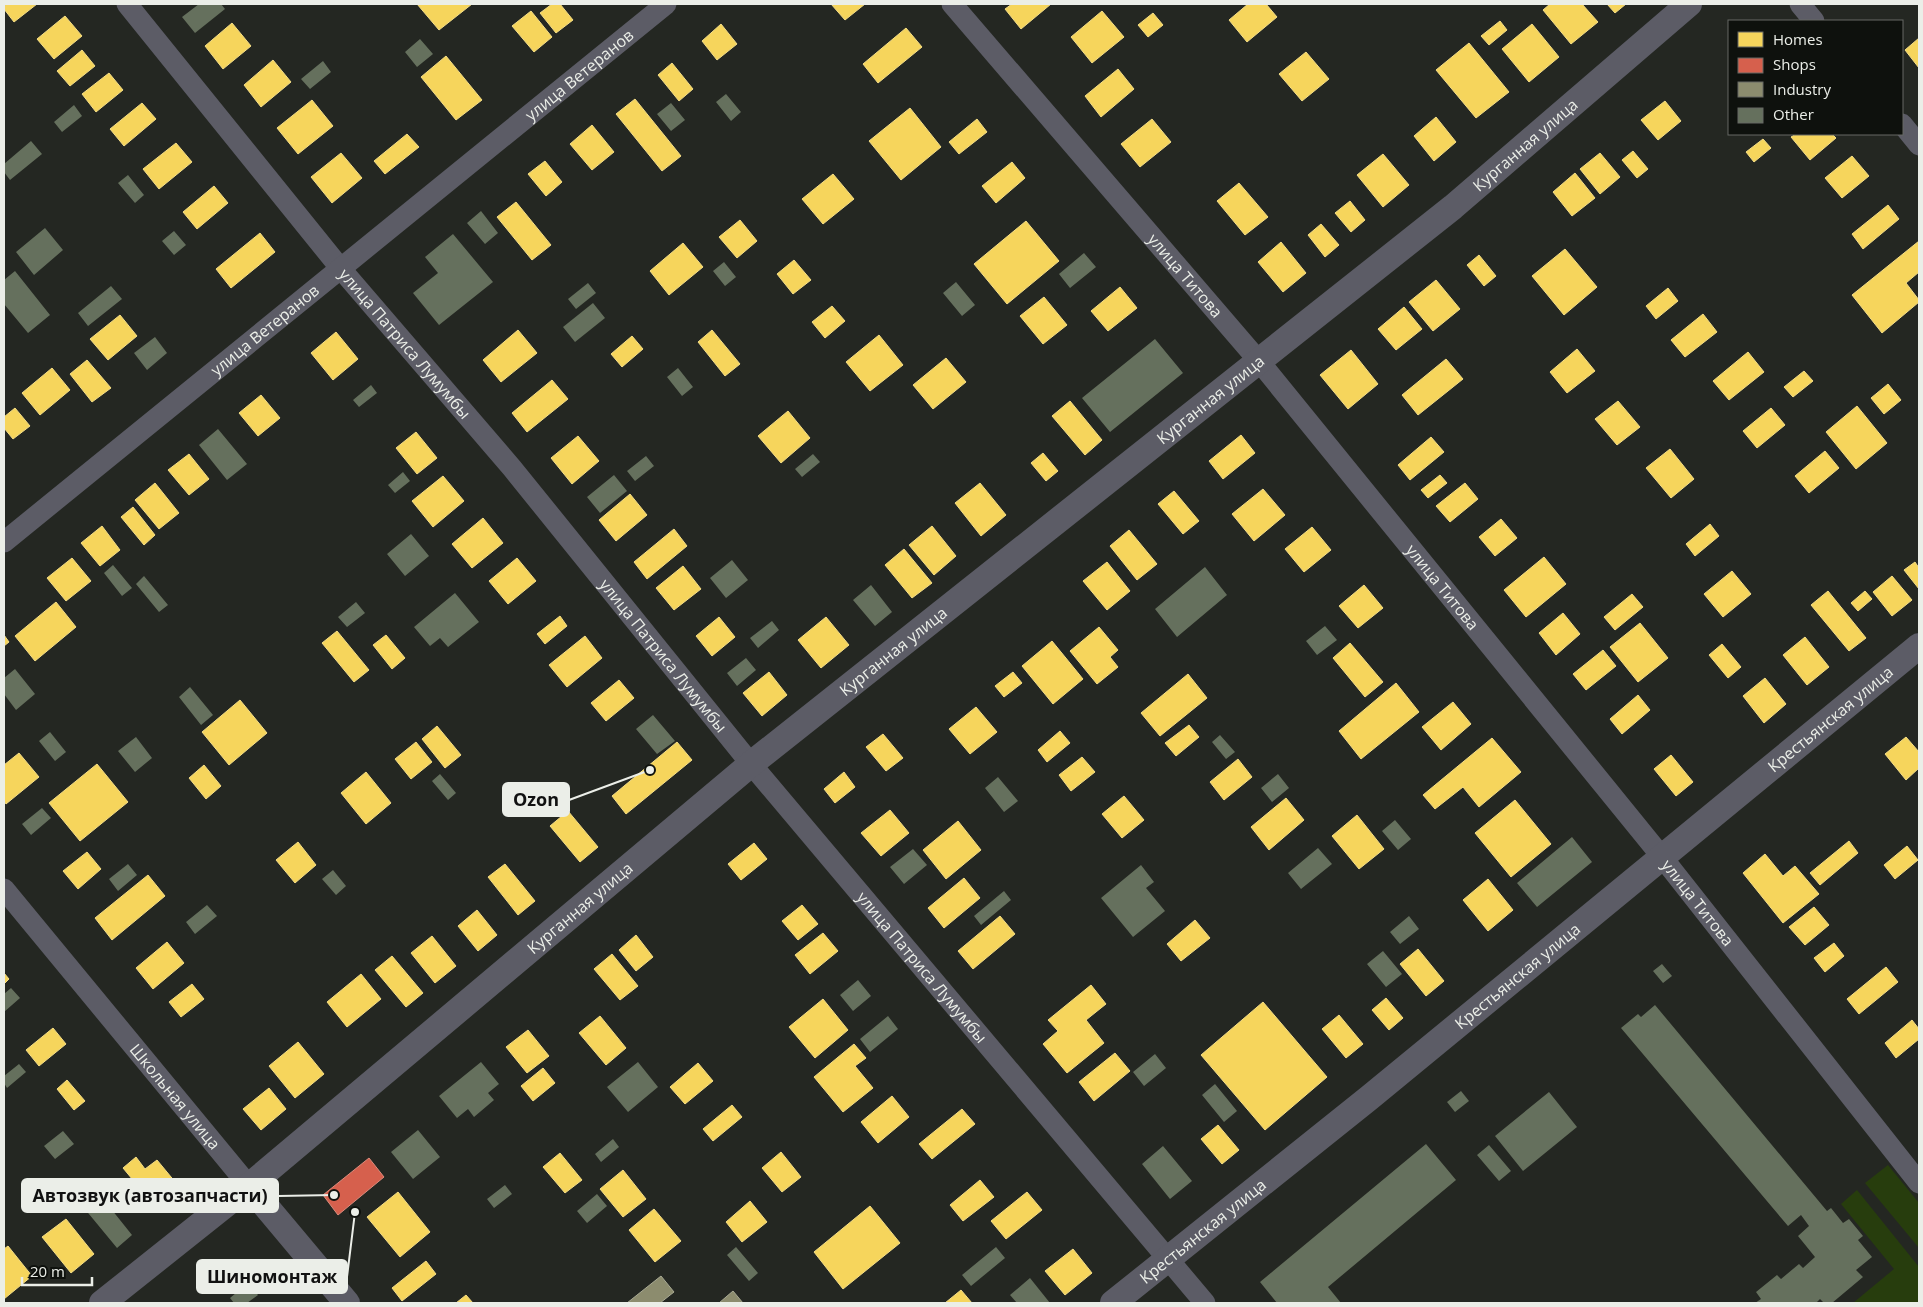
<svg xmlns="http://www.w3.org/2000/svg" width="1923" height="1307" font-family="'Open Sans',sans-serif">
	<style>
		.green { fill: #273d0d }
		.homes { fill: #f6d55c; stroke: #f3dc86 }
		.shops { fill: #d6604d; stroke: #dc8b7c }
		.industry { fill: #8c8c6e; stroke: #a8a993 }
		.building { fill: #65705d }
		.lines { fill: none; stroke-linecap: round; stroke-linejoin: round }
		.minor { stroke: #5c5c66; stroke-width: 21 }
		.tertiary { stroke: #5c5c66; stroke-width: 26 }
		.labels { text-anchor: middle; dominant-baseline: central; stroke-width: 5; stroke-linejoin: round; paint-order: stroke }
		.street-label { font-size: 16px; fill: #ebeee8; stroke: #0e110d }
		.leader { fill: none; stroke: #ebeee8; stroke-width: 2 }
		.callout-dot { fill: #ebeee8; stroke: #0e110d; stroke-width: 2 }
		.callout { fill: #ebeee8; stroke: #ebeee8; stroke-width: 2 }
		.callout-label { font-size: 18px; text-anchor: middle; font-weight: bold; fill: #111 }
	</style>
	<rect width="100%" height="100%" fill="#242722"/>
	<!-- green -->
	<path class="green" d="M1888 1165 1919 1203V1248L1865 1183Z
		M1857 1190 1919 1267V1303H1853L1894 1269 1841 1204Z"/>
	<!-- homes -->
	<path class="homes" d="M7 4H37L14 22 4 9V6Z
		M417 4H472L439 30Z
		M552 4H560L573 20 556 33 540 13Z
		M831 4H865L845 20Z
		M1012 4H1051L1021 29 1005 9Z
		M1248 4H1266L1277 17 1247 42 1229 20Z
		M1550 4H1582L1598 22 1571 44 1543 10Z
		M1607 4H1626L1615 13Z
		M531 11 552 37 534 52 512 26Z
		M1102 11 1124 37 1092 63 1071 37Z
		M1153 13 1163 25 1148 37 1138 25Z
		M65 16 82 36 54 59 37 39Z
		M1500 21 1507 30 1489 45 1481 36Z
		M232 23 251 46 223 69 205 46Z
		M721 24 737 44 717 60 702 41Z
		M1532 24 1559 57 1529 82 1502 49Z
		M906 28 922 47 878 83 863 64Z
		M1919 38V68L1905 50Z
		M1469 43 1509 92 1476 118 1436 70Z
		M82 50 95 66 70 86 57 71Z
		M1306 52 1329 79 1302 101 1279 74Z
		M446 56 482 100 456 120 421 77Z
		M273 60 291 82 261 107 244 85Z
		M672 63 693 89 679 101 658 75Z
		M1118 69 1134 89 1101 117 1085 96Z
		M109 73 123 90 96 112 82 94Z
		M635 99 681 156 662 171 616 114Z
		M312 100 333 126 298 154 277 128Z
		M1665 101 1681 121 1658 140 1641 120Z
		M142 103 156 119 124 146 110 129Z
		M910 108 941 147 901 180 869 141Z
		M1436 117 1456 142 1434 161 1414 136Z
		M977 119 987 132 959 154 949 142Z
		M1152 119 1171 142 1140 167 1121 144Z
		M592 125 614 152 592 170 570 144Z
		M407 134 419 147 385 174 374 161Z
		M1796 134H1832L1836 138 1810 160 1791 137Z
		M1763 139 1771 148 1754 162 1746 152Z
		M176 143 192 162 159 189 143 169Z
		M1633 151 1648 169 1637 178 1622 160Z
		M341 153 362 178 332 203 311 177Z
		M1600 153 1620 177 1600 194 1580 169Z
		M1383 154 1409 185 1383 207 1357 175Z
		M1852 156 1869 176 1842 198 1825 178Z
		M545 161 562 182 546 196 528 174Z
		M1012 162 1025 178 996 203 982 186Z
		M1575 173 1595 198 1572 216 1553 192Z
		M833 174 854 199 823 224 802 199Z
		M1239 183 1268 217 1245 235 1217 201Z
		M214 186 228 203 197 229 183 212Z
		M1350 201 1365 220 1351 232 1335 213Z
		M516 202 551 245 532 260 497 217Z
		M1888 205 1899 219 1863 249 1852 234Z
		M740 220 757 241 737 258 719 237Z
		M1026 221 1059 261 1007 304 974 264Z
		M1321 224 1339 245 1325 257 1308 235Z
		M260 233 275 252 231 288 216 269Z
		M1919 241V272L1906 283 1919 300V302L1882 333 1852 295Z
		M1281 242 1306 273 1283 292 1258 262Z
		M683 243 703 267 669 295 650 271Z
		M1565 249 1597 287 1564 315 1532 276Z
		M1479 255 1496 276 1484 286 1467 265Z
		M794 260 811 280 793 294 777 274Z
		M1436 280 1460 309 1433 331 1409 302Z
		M1120 287 1137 308 1108 331 1091 311Z
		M1668 288 1678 301 1656 319 1646 306Z
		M1044 297 1067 325 1043 344 1020 316Z
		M832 306 845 321 825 338 812 322Z
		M1404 307 1422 329 1396 350 1378 329Z
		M1703 314 1717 332 1685 357 1671 340Z
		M120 315 137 336 108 360 90 339Z
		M518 330 537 353 501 382 483 360Z
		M712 330 740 364 725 376 698 342Z
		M336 332 358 359 333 380 311 353Z
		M879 335 903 365 870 391 846 362Z
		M632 336 643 349 622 367 611 354Z
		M1577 349 1595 371 1567 393 1550 372Z
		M1351 350 1378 384 1348 409 1320 375Z
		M1748 352 1764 372 1729 400 1713 381Z
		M946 358 966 382 933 409 913 385Z
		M1446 359 1463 379 1418 415 1402 395Z
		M87 360 111 388 92 402 70 374Z
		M52 368 70 390 40 415 22 393Z
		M1804 371 1813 381 1793 397 1784 387Z
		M552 380 568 399 527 432 512 413Z
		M1888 384 1901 400 1884 414 1871 398Z
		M261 395 280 418 258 436 239 413Z
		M1070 401 1102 440 1085 455 1052 416Z
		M1618 401 1640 427 1617 445 1595 419Z
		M1857 406 1887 443 1856 469 1826 432Z
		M15 408 30 426 13 439 4 428V417Z
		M1771 408 1785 425 1757 448 1743 431Z
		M788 411 810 438 781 463 758 436Z
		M416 432 437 458 417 474 396 448Z
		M1241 435 1255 453 1223 479 1209 461Z
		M578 436 599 461 572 484 551 458Z
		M1431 437 1444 452 1410 480 1398 465Z
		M1670 449 1694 479 1671 498 1646 468Z
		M1825 451 1839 468 1809 493 1795 476Z
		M1043 453 1058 471 1046 481 1031 463Z
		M189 454 209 479 189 495 168 470Z
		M1440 475 1447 483 1428 498 1421 490Z
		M443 476 464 501 433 527 412 501Z
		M155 483 179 513 159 529 135 500Z
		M980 483 1006 515 981 536 955 503Z
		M1465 483 1478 499 1450 522 1436 506Z
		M1263 489 1285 515 1254 541 1232 514Z
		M1174 491 1199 521 1183 534 1158 504Z
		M630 494 647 515 616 541 599 520Z
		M133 507 155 535 144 545 121 517Z
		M483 518 503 543 472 568 452 544Z
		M1501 519 1517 538 1495 556 1479 537Z
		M1710 524 1719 536 1695 556 1686 544Z
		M102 526 120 550 100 566 81 543Z
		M932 526 956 556 934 575 909 545Z
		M1312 527 1331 550 1304 572 1285 549Z
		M674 529 687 546 647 579 634 562Z
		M1129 530 1157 564 1137 580 1110 546Z
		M904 549 932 583 912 598 885 565Z
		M1544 557 1566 584 1526 617 1504 590Z
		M72 558 91 581 66 601 47 578Z
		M517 558 536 581 508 604 489 581Z
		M1107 562 1130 591 1107 610 1083 581Z
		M1915 562 1919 568V589L1904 570Z
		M683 566 701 589 674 610 656 588Z
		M1732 571 1751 594 1723 617 1704 594Z
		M1892 576 1912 600 1892 616 1873 592Z
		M1364 585 1383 608 1358 628 1339 606Z
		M1828 591 1866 638 1849 651 1811 605Z
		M1865 591 1872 599 1858 611 1851 603Z
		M1632 594 1643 607 1615 630 1604 617Z
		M56 602 76 627 35 661 15 636Z
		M1563 613 1580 634 1556 655 1539 633Z
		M560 616 567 626 545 644 537 634Z
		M719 617 735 637 712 656 696 636Z
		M826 617 849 645 821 668 798 640Z
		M1640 623 1668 658 1638 682 1610 647Z
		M1099 627 1118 650 1110 657 1118 667 1097 684 1070 651Z
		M337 631 369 670 354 682 322 643Z
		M4 635 9 642 4 646Z
		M386 635 405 658 392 669 373 645Z
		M585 636 602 658 567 687 549 665Z
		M1805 637 1829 667 1807 685 1783 655Z
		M1052 641 1083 679 1053 704 1022 666Z
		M1350 643 1383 682 1365 697 1333 658Z
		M1722 644 1741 667 1728 678 1709 655Z
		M1603 650 1616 666 1586 690 1573 674Z
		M769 672 787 695 762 716 743 693Z
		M1013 672 1022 683 1004 697 995 686Z
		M1188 674 1207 698 1160 736 1141 713Z
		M1765 678 1786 704 1764 723 1743 696Z
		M619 680 634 698 606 721 591 703Z
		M1396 683 1419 712 1361 759 1339 731Z
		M1638 695 1650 710 1622 734 1610 719Z
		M240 700 267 733 229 765 202 732Z
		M1453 702 1471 724 1441 750 1422 727Z
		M976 707 997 732 970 754 949 729Z
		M1189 725 1199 737 1176 756 1165 743Z
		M437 726 461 755 445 768 422 739Z
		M1060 731 1070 743 1047 762 1038 750Z
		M883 734 903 758 886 771 866 747Z
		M1906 737 1919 752V768L1906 780 1885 754Z
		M1492 738 1521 772 1479 807 1463 787 1435 809 1423 795Z
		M416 742 432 762 411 779 395 759Z
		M677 742 692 760 626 814 612 796Z
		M19 753 39 777 6 804 4 801V765Z
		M1671 755 1693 782 1676 796 1654 769Z
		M1082 757 1095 772 1071 791 1059 775Z
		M1238 759 1252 777 1224 800 1210 782Z
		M97 764 128 802 80 841 49 803Z
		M204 765 221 786 206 799 189 778Z
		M366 772 391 803 366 824 341 793Z
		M844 772 855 787 835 803 824 789Z
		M1124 796 1144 820 1122 838 1102 814Z
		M1286 798 1304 820 1269 850 1251 827Z
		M1515 800 1551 844 1511 877 1475 833Z
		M890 810 909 833 881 856 861 833Z
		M568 811 598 847 580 862 550 826Z
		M1357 815 1384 849 1359 869 1332 836Z
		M958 821 981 850 946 879 923 850Z
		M1849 841 1858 853 1820 885 1810 873Z
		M298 842 316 865 295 883 276 860Z
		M754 843 767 859 741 880 728 864Z
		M1907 846 1918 860 1895 879 1884 865Z
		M87 852 101 869 78 889 63 871Z
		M1765 854 1783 876 1795 866 1819 894 1783 923 1743 873Z
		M505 864 535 901 518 915 488 877Z
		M148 875 165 896 112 940 95 918Z
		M964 878 980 898 944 928 928 908Z
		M1488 879 1513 910 1488 931 1463 900Z
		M802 905 818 924 798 940 782 921Z
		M1814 907 1829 925 1805 945 1789 927Z
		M477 910 497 935 478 951 458 926Z
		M1000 916 1015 934 973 969 958 951Z
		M1195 920 1210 938 1181 961 1167 944Z
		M823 933 838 951 810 974 795 955Z
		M636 935 653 957 636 971 619 950Z
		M432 936 456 966 435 983 411 953Z
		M167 942 184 963 153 989 136 968Z
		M1834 943 1844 956 1825 972 1814 958Z
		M1418 949 1444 981 1426 996 1400 964Z
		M612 954 638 986 620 1000 594 969Z
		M392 956 423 993 406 1007 375 970Z
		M1886 967 1898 982 1859 1014 1847 999Z
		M4 973 9 979 4 984Z
		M361 974 381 999 347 1027 327 1002Z
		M192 984 204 999 181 1017 169 1002Z
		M1091 985 1106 1004 1086 1020 1104 1043 1067 1073 1043 1044 1058 1031 1048 1020Z
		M1386 998 1403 1018 1389 1030 1372 1010Z
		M823 999 848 1030 815 1058 789 1027Z
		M1263 1002 1327 1077 1265 1130 1201 1055Z
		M1339 1015 1363 1044 1346 1058 1322 1029Z
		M600 1016 626 1048 606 1065 579 1033Z
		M1912 1020 1919 1029V1039L1896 1058 1885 1043Z
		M53 1028 66 1044 39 1066 26 1050Z
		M528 1030 549 1056 527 1073 506 1047Z
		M298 1042 324 1074 295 1098 269 1066Z
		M854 1044 866 1058 855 1066 873 1088 843 1112 814 1077Z
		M1115 1053 1130 1071 1094 1101 1079 1082Z
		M698 1063 713 1081 685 1104 670 1087Z
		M543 1068 555 1083 533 1101 521 1086Z
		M67 1080 85 1101 74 1110 57 1089Z
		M269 1088 286 1109 261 1130 243 1109Z
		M892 1096 909 1117 878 1143 861 1122Z
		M732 1105 742 1117 713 1141 703 1129Z
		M962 1109 975 1124 932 1159 919 1144Z
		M1218 1125 1239 1150 1222 1164 1201 1139Z
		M781 1152 801 1177 782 1192 762 1168Z
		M560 1153 582 1180 565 1193 543 1167Z
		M136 1157 145 1169 157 1160 181 1189 157 1209 123 1168Z
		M623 1170 646 1199 623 1217 600 1189Z
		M980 1180 994 1197 963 1221 950 1205Z
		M398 1192 430 1232 400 1257 367 1217Z
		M1027 1192 1042 1210 1006 1239 991 1221Z
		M750 1201 767 1222 742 1242 726 1222Z
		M870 1206 900 1243 843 1289 814 1252Z
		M654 1209 681 1241 655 1262 629 1230Z
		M66 1219 94 1254 71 1273 42 1237Z
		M8 1246 32 1276 4 1299V1249Z
		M1073 1249 1092 1273 1065 1295 1045 1271Z
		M426 1261 436 1274 402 1301 392 1288Z
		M961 1290 972 1303H945Z
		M466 1295 473 1303H456Z"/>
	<!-- shops -->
	<path class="shops" d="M369 1158 384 1177 338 1215 323 1195Z"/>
	<!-- industry -->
	<path class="industry" d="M661 1276 674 1292 660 1303H627Z
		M733 1291 743 1303H719Z"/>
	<!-- building -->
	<path class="building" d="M199 4H221L225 9 195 33 182 17Z
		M420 39 433 54 417 67 405 52Z
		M323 61 331 72 310 89 301 79Z
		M726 94 741 112 731 121 716 102Z
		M671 103 685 120 671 131 657 114Z
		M74 105 82 116 62 132 54 122Z
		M31 141 42 154 10 180 4 172V164Z
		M128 175 144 195 135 203 118 183Z
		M481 211 498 233 485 244 467 223Z
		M45 228 63 250 34 275 16 252Z
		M174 231 186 245 174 255 162 241Z
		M453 234 493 282 439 325 413 293 438 273 425 257Z
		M1084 253 1096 267 1070 288 1059 274Z
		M724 262 736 277 725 286 713 271Z
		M15 271 50 315 28 333 4 304V280Z
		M956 282 975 305 962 316 943 293Z
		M588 283 596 293 576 309 568 299Z
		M111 286 122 299 88 326 78 313Z
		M593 303 605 318 575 342 563 327Z
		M155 337 167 353 147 370 134 353Z
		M1155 339 1183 373 1110 432 1082 398Z
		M678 368 693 387 682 396 667 377Z
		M371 385 377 393 359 407 353 400Z
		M218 429 247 464 227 480 199 445Z
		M813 454 820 462 802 477 795 469Z
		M646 456 654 466 635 481 627 471Z
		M403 472 410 481 395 493 388 485Z
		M614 475 627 491 600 513 587 497Z
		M411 534 429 556 405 576 387 554Z
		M732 560 748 580 726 598 710 578Z
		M113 565 132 588 122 596 104 573Z
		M1205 567 1227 595 1177 637 1155 609Z
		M144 576 168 605 159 612 136 584Z
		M871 585 892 612 875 626 853 600Z
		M455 593 479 622 448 647 440 638 430 646 414 627Z
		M356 602 365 613 347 627 338 617Z
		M772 621 779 630 758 648 750 638Z
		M1325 626 1337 640 1317 655 1306 641Z
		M746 658 756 670 737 686 727 673Z
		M15 669 35 694 16 710 4 694V678Z
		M190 687 213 715 201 725 179 697Z
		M653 715 675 741 657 754 636 729Z
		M50 732 66 752 55 761 39 741Z
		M1220 735 1235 752 1226 759 1212 742Z
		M136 737 152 758 135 772 118 751Z
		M440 774 456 793 448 800 432 781Z
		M1278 774 1289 788 1272 802 1261 788Z
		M998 777 1018 801 1004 812 985 788Z
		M42 808 51 818 31 835 22 824Z
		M1395 820 1411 839 1398 850 1382 831Z
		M1572 837 1592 862 1537 907 1517 883Z
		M1318 848 1332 864 1301 889 1288 873Z
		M913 849 927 865 904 884 890 867Z
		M128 864 137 875 118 891 109 879Z
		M1141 865 1154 882 1146 888 1165 911 1133 937 1101 898Z
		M333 870 346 886 336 895 322 879Z
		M1004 891 1011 900 981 925 974 916Z
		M207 905 217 916 195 934 186 922Z
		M1409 916 1419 929 1400 944 1390 932Z
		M1383 951 1402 974 1386 987 1367 964Z
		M1662 964 1672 976 1663 983 1653 971Z
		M858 980 871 996 853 1011 840 995Z
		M11 988 20 998 4 1012V994Z
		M1655 1005 1827 1211 1831 1208 1843 1223 1849 1219 1863 1236 1858 1240 1872 1257 1856 1270 1863 1277 1832 1303H1824L1820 1299 1816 1303H1755L1761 1299 1756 1292 1777 1275 1781 1279 1799 1264 1803 1268 1815 1257 1798 1236 1809 1226 1801 1215 1788 1226 1621 1028 1638 1014 1641 1017Z
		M888 1016 898 1029 870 1052 860 1039Z
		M1155 1054 1166 1068 1144 1086 1133 1072Z
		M481 1062 499 1084 488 1093 494 1100 474 1117 468 1109 457 1118 439 1096Z
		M638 1062 658 1087 628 1112 607 1087Z
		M19 1064 26 1072 7 1088 4 1083V1076Z
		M1215 1084 1237 1111 1224 1122 1202 1095Z
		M1461 1091 1469 1101 1455 1112 1447 1102Z
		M1549 1092 1577 1127 1523 1171 1495 1136Z
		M418 1130 440 1157 413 1179 391 1152Z
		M63 1131 74 1144 55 1159 44 1146Z
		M613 1139 619 1147 601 1162 595 1154Z
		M1426 1144 1456 1180 1328 1287 1341 1303H1277L1260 1282Z
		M1489 1145 1511 1171 1499 1181 1477 1155Z
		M1163 1146 1192 1181 1170 1199 1142 1164Z
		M505 1185 512 1194 494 1208 487 1199Z
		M597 1194 607 1206 587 1223 577 1211Z
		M100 1195 132 1235 117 1248 84 1208Z
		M736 1247 758 1273 749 1281 727 1255Z
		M996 1247 1005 1258 971 1286 962 1275Z
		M1030 1278 1050 1303H1017L1010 1295Z
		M248 1283 258 1295 247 1303H234L230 1298Z"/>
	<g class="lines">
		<!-- minor -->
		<g class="minor">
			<path id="s1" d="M127 4 341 269 512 468 751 764 1205 1303"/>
			<path id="s2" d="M952 4 1258 360 1662 857 1919 1183"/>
			<path d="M1800 4 1814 21"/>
			<path d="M1902 124 1919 145"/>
			<path id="s3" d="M4 542C224 362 446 184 666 4"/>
			<path id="s4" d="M4 889 249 1186"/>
		</g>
		<!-- tertiary -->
		<g class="tertiary">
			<path d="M249 1186 347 1303"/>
			<path id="s5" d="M102 1303 249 1186 751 764 1453 207 1689 4"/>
			<path id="s6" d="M1113 1303 1369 1098 1919 646"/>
		</g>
	</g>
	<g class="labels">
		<!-- street labels -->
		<g class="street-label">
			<text stroke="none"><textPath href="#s3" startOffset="741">улица Ветеранов</textPath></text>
			<text stroke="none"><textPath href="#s5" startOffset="1835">Курганная улица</textPath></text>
			<text stroke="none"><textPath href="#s2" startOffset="358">улица Титова</textPath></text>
			<text stroke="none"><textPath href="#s3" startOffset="336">улица Ветеранов</textPath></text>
			<text stroke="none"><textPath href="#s1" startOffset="439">улица Патриса Лумумбы</textPath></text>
			<text stroke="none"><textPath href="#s5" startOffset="1430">Курганная улица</textPath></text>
			<text stroke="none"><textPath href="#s2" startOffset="762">улица Титова</textPath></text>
			<text stroke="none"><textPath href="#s5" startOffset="1025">Курганная улица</textPath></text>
			<text stroke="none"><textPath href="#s1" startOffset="844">улица Патриса Лумумбы</textPath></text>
			<text stroke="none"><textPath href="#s6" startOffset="925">Крестьянская улица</textPath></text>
			<text stroke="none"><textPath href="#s2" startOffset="1168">улица Титова</textPath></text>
			<text stroke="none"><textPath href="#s5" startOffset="620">Курганная улица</textPath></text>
			<text stroke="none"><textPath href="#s1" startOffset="1249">улица Патриса Лумумбы</textPath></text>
			<text stroke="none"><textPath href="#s6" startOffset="520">Крестьянская улица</textPath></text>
			<text stroke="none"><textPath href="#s4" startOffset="269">Школьная улица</textPath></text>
			<text stroke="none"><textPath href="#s6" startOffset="115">Крестьянская улица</textPath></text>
		</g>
	</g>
	<!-- callouts -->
	<path class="leader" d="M650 770L569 800M334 1195L278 1196M355 1212L347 1277"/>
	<g class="callout-dot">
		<circle cx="650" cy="770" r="5"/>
		<circle cx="334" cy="1195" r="5"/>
		<circle cx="355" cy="1212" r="5"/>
	</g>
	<g class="callout">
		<rect x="503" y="783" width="66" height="33" rx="5"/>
		<rect x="22" y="1179" width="256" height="33" rx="5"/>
		<rect x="197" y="1260" width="150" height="33" rx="5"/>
	</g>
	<g class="callout-label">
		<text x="536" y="806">Ozon</text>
		<text x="150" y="1202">Автозвук (автозапчасти)</text>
		<text x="272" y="1283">Шиномонтаж</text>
	</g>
	<!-- border -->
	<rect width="1923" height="1307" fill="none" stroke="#ebeee8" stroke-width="10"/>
	<!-- legend -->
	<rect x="1728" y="20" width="175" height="115" fill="#0e110d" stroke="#666965"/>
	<rect x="1738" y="32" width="25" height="15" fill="#f6d55c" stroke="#666965"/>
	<text x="1773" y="45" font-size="15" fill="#ebeee8">Homes</text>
	<rect x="1738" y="58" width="25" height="15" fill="#d6604d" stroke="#666965"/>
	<text x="1773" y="70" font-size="15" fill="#ebeee8">Shops</text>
	<rect x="1738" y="82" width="25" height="15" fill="#8c8c6e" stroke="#666965"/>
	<text x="1773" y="95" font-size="15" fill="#ebeee8">Industry</text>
	<rect x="1738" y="108" width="25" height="15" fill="#65705d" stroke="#666965"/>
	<text x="1773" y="120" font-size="15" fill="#ebeee8">Other</text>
	<!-- scale -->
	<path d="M22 1277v8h70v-8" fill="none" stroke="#ebeee8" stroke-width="2.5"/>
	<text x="30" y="1277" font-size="15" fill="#ebeee8" stroke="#0e110d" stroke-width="4" paint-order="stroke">20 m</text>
</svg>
